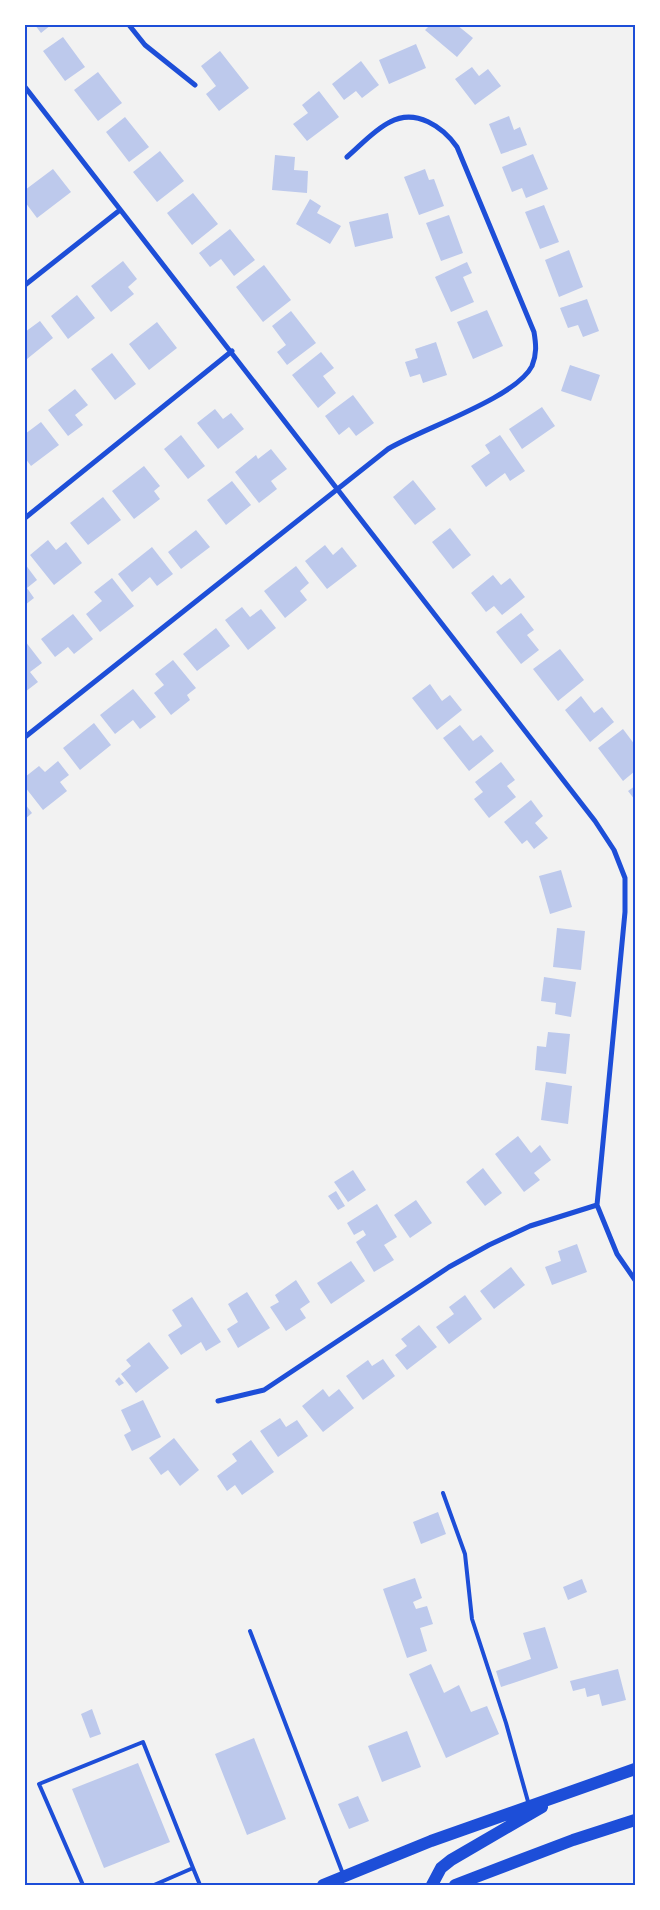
<svg xmlns="http://www.w3.org/2000/svg" width="660" height="1910" font-family="Arial,sans-serif">
	<style>
		.building { fill: #bdc9ec }
		.lines { fill: none; stroke-linecap: round; stroke-linejoin: round }
		.service { stroke: #1d4ed8; stroke-width: 4 }
		.minor { stroke: #1d4ed8; stroke-width: 5 }
		.primary { stroke: #1d4ed8; stroke-width: 12 }
		.neatline { fill: none; stroke: #1d4ed8; stroke-width: 2 }
	</style>
	<rect width="100%" height="100%" fill="#f2f2f2"/>
	<!-- building -->
	<path class="building" d="M35 25H51L41 33Z
		M430 25H457L473 38 457 57 425 30Z
		M63 37 85 67 65 81 43 51Z
		M416 44 426 68 389 84 379 60Z
		M220 51 249 88 219 111 206 94 216 86 201 66Z
		M361 61 379 85 362 98 356 91 344 100 332 84Z
		M472 67 479 76 488 69 501 86 475 105 455 79Z
		M98 72 122 103 98 121 74 90Z
		M319 91 339 117 307 141 293 124 308 113 302 105Z
		M509 116 514 130 520 127 527 145 501 154 489 124Z
		M125 117 149 147 129 162 106 132Z
		M160 151 184 181 157 202 133 172Z
		M533 154 548 189 526 198 522 188 512 192 502 167Z
		M275 155 295 157 294 170 308 171 307 193 272 190Z
		M53 169 71 192 37 218 25 202V190Z
		M425 169 429 180 434 179 444 206 419 215 404 177Z
		M193 193 218 224 192 245 167 213Z
		M310 199 321 206 317 213 341 226 330 244 296 224Z
		M544 205 559 242 540 249 525 212Z
		M388 213 393 238 355 247 349 222Z
		M449 215 463 253 441 261 426 223Z
		M230 229 255 260 234 276 221 259 210 267 199 253Z
		M569 250 583 287 559 297 545 260Z
		M123 261 137 279 128 287 134 294 111 312 91 286Z
		M467 262 472 273 463 277 474 302 451 312 435 277Z
		M264 265 291 300 263 322 236 287Z
		M77 295 95 318 68 339 51 316Z
		M587 299 599 331 583 337 578 325 568 328 560 308Z
		M487 310 503 346 473 359 457 322Z
		M291 311 316 343 287 365 277 352 286 345 272 326Z
		M40 321 53 338 27 359 25 332Z
		M157 322 177 348 149 370 129 344Z
		M436 342 447 375 423 383 420 374 410 377 405 362 418 358 415 349Z
		M321 352 334 368 323 376 336 393 318 408 292 375Z
		M112 353 136 384 115 400 91 369Z
		M570 365 600 375 591 401 561 391Z
		M75 389 88 405 75 415 83 425 68 436 48 410Z
		M353 395 374 423 356 436 349 427 339 435 325 416Z
		M542 407 555 426 522 449 509 429Z
		M215 409 223 419 231 413 244 429 218 449 197 423Z
		M41 422 59 445 31 466 25 458V434Z
		M181 435 205 466 188 479 164 449Z
		M500 435 525 471 510 481 505 473 486 487 471 466 490 453 485 445Z
		M271 449 287 469 271 481 277 489 259 503 235 472 256 455 258 459Z
		M144 466 160 486 154 491 160 499 134 519 112 491Z
		M413 480 436 509 415 525 393 497Z
		M232 481 251 505 226 525 207 500Z
		M103 497 121 520 88 545 70 523Z
		M450 528 471 555 453 569 432 542Z
		M196 530 210 547 181 569 168 552Z
		M48 540 56 550 66 542 82 563 54 585 30 555Z
		M325 545 333 555 342 547 357 566 327 589 305 561Z
		M152 547 173 574 157 586 150 577 132 592 118 574Z
		M25 564 37 580 27 588 34 598 25 605Z
		M296 566 309 583 300 591 307 600 285 618 264 591Z
		M493 575 501 585 510 578 525 597 502 615 494 606 486 612 471 593Z
		M112 578 134 606 100 632 86 614 102 601 94 592Z
		M242 607 250 617 261 609 276 628 248 650 225 620Z
		M521 613 534 630 527 635 539 650 521 664 496 632Z
		M73 614 93 639 74 654 68 647 55 657 41 639Z
		M216 628 230 646 197 671 183 654Z
		M25 641 42 663 30 672 38 682 25 692Z
		M560 649 584 680 558 701 533 669Z
		M173 660 196 688 187 695 190 700 171 715 154 693 164 685 155 674Z
		M430 684 442 701 450 695 462 710 437 730 412 698Z
		M133 689 156 717 140 729 133 720 115 734 100 715Z
		M581 696 594 713 602 707 614 722 590 742 565 710Z
		M94 723 111 745 80 770 63 748Z
		M460 725 473 741 481 735 494 751 469 771 443 738Z
		M623 729 635 745V771L623 781 598 748Z
		M58 761 69 775 60 782 67 791 43 810 25 787V777L39 766 45 772Z
		M501 762 515 780 507 786 516 797 489 818 474 799 483 792 475 782Z
		M635 786V800L628 791Z
		M531 800 543 816 535 823 548 838 534 849 527 840 522 844 504 822Z
		M25 804 32 813 25 819Z
		M561 870 572 907 550 914 539 876Z
		M557 928 585 931 581 970 553 967Z
		M544 977 576 982 571 1017 555 1014 556 1003 541 1001Z
		M548 1032 570 1034 566 1074 535 1070 537 1046 546 1047Z
		M546 1082 572 1086 568 1124 541 1120Z
		M518 1136 531 1153 540 1145 551 1160 534 1173 540 1180 524 1192 495 1154Z
		M483 1168 502 1193 485 1206 466 1182Z
		M353 1170 366 1190 348 1202 334 1182Z
		M336 1191 345 1206 338 1210 328 1196Z
		M416 1200 432 1223 410 1238 394 1215Z
		M377 1204 397 1237 384 1245 394 1260 374 1272 356 1242 366 1235 363 1230 354 1235 347 1223Z
		M577 1244 587 1272 552 1285 545 1267 561 1261 558 1251Z
		M351 1261 365 1281 331 1304 317 1283Z
		M511 1267 525 1285 494 1309 480 1291Z
		M296 1280 310 1302 300 1309 306 1318 286 1331 270 1307 279 1302 275 1295Z
		M247 1292 270 1328 238 1348 227 1329 238 1322 228 1304Z
		M465 1295 482 1319 449 1344 436 1327 454 1314 449 1307Z
		M192 1297 221 1342 206 1351 201 1342 181 1355 168 1335 182 1326 172 1310Z
		M419 1325 437 1347 407 1370 395 1355 407 1346 401 1339Z
		M149 1342 169 1368 136 1393 121 1374 131 1366 126 1360Z
		M383 1359 395 1376 363 1400 346 1376 368 1360 372 1366Z
		M119 1377 124 1383 119 1386 115 1381Z
		M323 1389 329 1397 339 1389 354 1408 323 1432 302 1406Z
		M143 1400 161 1437 132 1451 124 1435 131 1431 121 1410Z
		M280 1418 286 1427 297 1420 308 1436 278 1457 260 1431Z
		M174 1438 199 1470 180 1486 168 1470 161 1475 149 1458Z
		M251 1440 274 1472 242 1495 235 1485 227 1491 217 1476 237 1461 232 1454Z
		M438 1512 446 1534 421 1544 413 1522Z
		M415 1578 422 1598 413 1602 416 1609 427 1606 433 1624 420 1628 427 1651 407 1658 383 1589Z
		M582 1579 587 1592 568 1600 563 1587Z
		M545 1627 558 1668 501 1687 496 1671 531 1659 523 1633Z
		M431 1664 444 1693 459 1685 471 1712 487 1706 499 1734 446 1758 409 1674Z
		M618 1669 626 1700 602 1706 599 1694 587 1697 585 1688 573 1691 570 1681Z
		M92 1709 101 1734 90 1738 81 1714Z
		M407 1731 421 1767 382 1782 368 1746Z
		M254 1738 286 1819 247 1835 215 1754Z
		M138 1763 170 1842 104 1868 72 1789Z
		M358 1796 369 1821 349 1829 338 1804Z"/>
	<g class="lines">
		<!-- service -->
		<path class="service" d="M443 1493 465 1554 472 1619 506 1723 529 1805
			M250 1631 343 1874
			M83 1885 39 1784 143 1742 193 1868
			M154 1885 193 1868 200 1885"/>
		<!-- minor -->
		<path class="minor" d="M129 25 145 45 195 85
			M25 87 595 821 614 850 625 878V912L597 1205 617 1254 635 1280
			M25 285 120 210
			M25 518 232 351
			M25 737 388 449C421 429 516 398 532 366 537 354 536 344 534 332L457 147C443 127 416 108 390 122 374 130 361 145 347 157
			M218 1401 264 1390 449 1267 489 1245 530 1226 597 1205"/>
		<!-- primary -->
		<path class="primary" d="M323 1885 431 1841 635 1769
			M432 1885 441 1868 451 1860 542 1807
			M455 1885 573 1840 635 1820"/>
	</g>
	<!-- border -->
	<rect width="660" height="1910" fill="none" stroke="#ffffff" stroke-width="52"/>
	<rect x="26" y="26" width="608" height="1858" class="neatline"/>
</svg>
